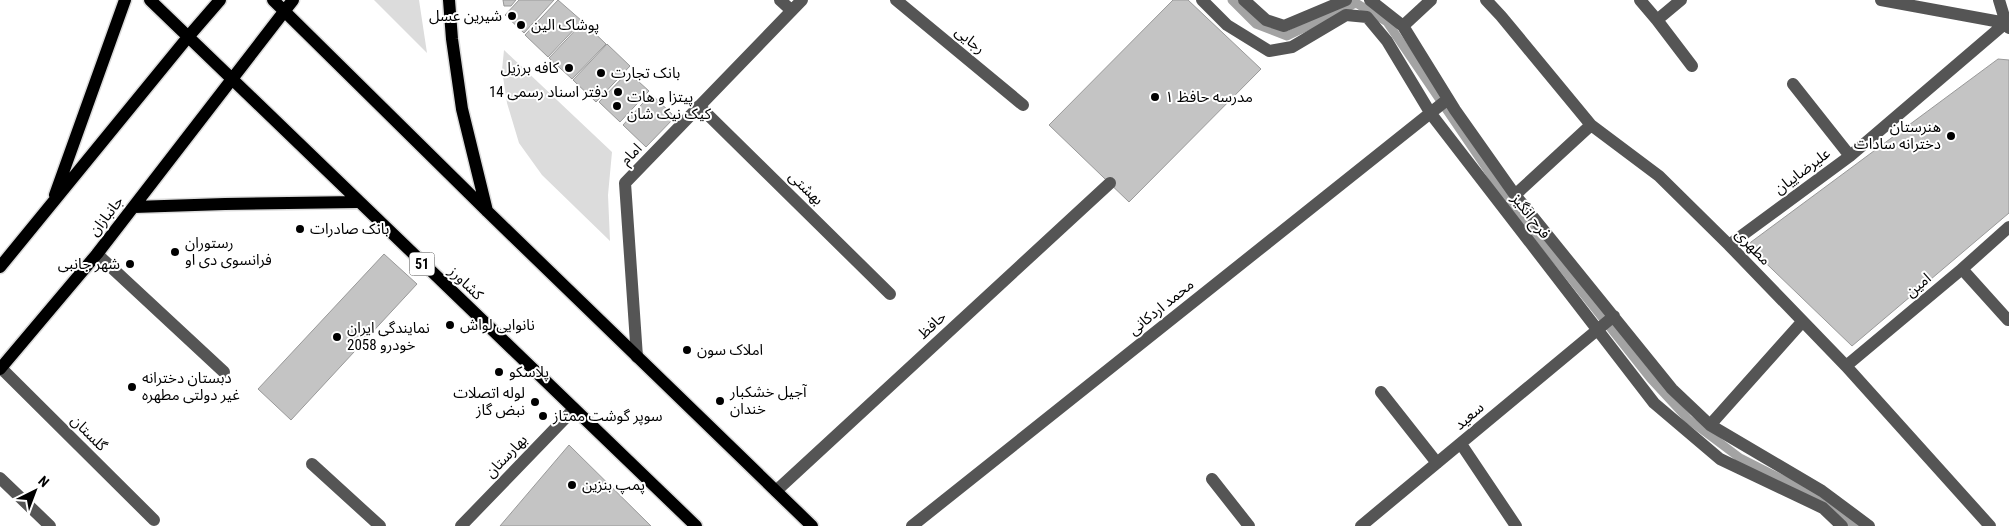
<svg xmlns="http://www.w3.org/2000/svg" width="2009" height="526" font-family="'Roboto Condensed','Noto Sans Arabic',sans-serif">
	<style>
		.green { fill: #dcdcdc }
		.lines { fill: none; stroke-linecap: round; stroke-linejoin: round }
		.stream { stroke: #a3a3a3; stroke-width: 9 }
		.building { fill: #c4c4c4; stroke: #999 }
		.major-casing { stroke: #dbdbdb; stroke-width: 15 }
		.minor { stroke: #555; stroke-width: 12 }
		.major { stroke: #000; stroke-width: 12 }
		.poi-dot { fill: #000; stroke: #fff; stroke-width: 2 }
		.labels { text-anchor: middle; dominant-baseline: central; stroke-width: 4; stroke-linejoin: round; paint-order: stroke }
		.shield { fill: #fff; stroke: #4c4c4c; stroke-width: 1 }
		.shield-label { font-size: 14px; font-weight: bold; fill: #000 }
		.poi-label { font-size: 15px; fill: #000; stroke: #fff; text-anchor: start }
		.street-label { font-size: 15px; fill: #000; stroke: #fff }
	</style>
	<rect width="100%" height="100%" fill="#fff"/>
	<!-- green -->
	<path class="green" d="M374 0H419L427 53Z
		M504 50 612 152 608 195 610 241 542 175 519 143 507 103 502 70Z"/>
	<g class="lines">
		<!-- stream -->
		<path class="stream" d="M1232 0 1256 24 1287 36 1356 3 1387 22 1502 191 1651 379 1688 419 1740 458 1825 501 1855 526"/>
	</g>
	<!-- building -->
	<path class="building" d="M503 0H516L511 6H504Z
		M519 0H554L524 33 505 15Z
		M558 0 582 21 548 57 525 35Z
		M1173 0H1188L1261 69 1129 202 1049 125Z
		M583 22 606 44 572 79 549 58Z
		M607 44 630 66 596 102 573 80Z
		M1998 59 2009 60V213L1852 346 1747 245Z
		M628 72 649 91 620 122 599 102Z
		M651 94 675 117 646 147 623 125Z
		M384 254 417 284 291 420 258 389Z
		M569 445 651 526H500Z"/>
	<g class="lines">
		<!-- major casing -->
		<g class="major-casing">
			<path id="major" d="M150 0 696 526
				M273 0 487 211 812 526
				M449 0 452 39 462 109 487 211
				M55 195 125 0
				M134 207 225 204 357 202
				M0 267 188 37 220 0
				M0 369 97 254 293 0"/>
		</g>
		<!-- minor -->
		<path class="minor" d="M780 0 791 10
			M896 0 1023 105
			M1202 0 1227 25 1269 51 1292 47 1346 15 1367 17 1387 41 1431 114 1654 403 1720 459 1823 508 1842 526
			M1244 0 1266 20 1284 26 1346 0
			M1370 0 1403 26 1455 110 1515 195 1672 389 1710 425 1822 491 1869 526
			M1486 0 1501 16 1591 125 1659 176 1729 245 1846 366 1990 526
			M1640 0 1657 20 1692 66
			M1881 0 2006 23 2009 28
			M1999 0 2006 23
			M1657 20 1681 0
			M1403 26 1431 0
			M1793 84 1850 156
			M699 106 890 294
			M1515 195 1591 125
			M1729 245 1850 156 2009 20
			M97 254 224 372
			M1962 269 2008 320
			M637 357 625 183 802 0
			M1846 366 1962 269 2009 227
			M1 368 154 520
			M1381 392 1437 463
			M1710 425 1802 322
			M1461 444 1516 526
			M312 464 380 526
			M0 478 50 526
			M1212 479 1249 526
			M776 491 1110 183
			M461 526 574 409
			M912 526 1448 99
			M1361 526 1614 316"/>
		<!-- major -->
		<use href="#major" class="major"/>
	</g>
	<!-- markers -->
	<g class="poi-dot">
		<circle cx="512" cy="16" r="5"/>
		<circle cx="521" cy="25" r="5"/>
		<circle cx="569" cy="68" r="5"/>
		<circle cx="601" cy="73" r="5"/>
		<circle cx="618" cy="92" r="5"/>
		<circle cx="1155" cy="97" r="5"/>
		<circle cx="617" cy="106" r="5"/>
		<circle cx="1951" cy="136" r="5"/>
		<circle cx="300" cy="229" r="5"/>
		<circle cx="175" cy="252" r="5"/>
		<circle cx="130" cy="264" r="5"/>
		<circle cx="450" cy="325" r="5"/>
		<circle cx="337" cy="337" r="5"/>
		<circle cx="687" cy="350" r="5"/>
		<circle cx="499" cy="372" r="5"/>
		<circle cx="132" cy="387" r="5"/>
		<circle cx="720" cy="401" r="5"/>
		<circle cx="535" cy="402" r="5"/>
		<circle cx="543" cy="416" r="5"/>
		<circle cx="572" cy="485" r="5"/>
	</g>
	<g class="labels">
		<!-- shield labels -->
		<rect class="shield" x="409.5" y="252.5" width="25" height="23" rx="4"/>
		<g class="shield-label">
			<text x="422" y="264">51</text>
		</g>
		<!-- poi labels -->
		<g class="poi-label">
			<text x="502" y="16" text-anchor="end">شیرین عسل</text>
			<text x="531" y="25">پوشاک الین</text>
			<text x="559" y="68" text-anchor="end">کافه برزیل</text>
			<text x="611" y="73">بانک تجارت</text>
			<text x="608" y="92" text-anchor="end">دفتر اسناد رسمی 14</text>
			<text x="627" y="97">پیتزا و هات<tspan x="627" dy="17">کیک نیک شان</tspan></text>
			<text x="1165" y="97">مدرسه حافظ ۱</text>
			<text x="1941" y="127" text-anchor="end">هنرستان<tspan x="1941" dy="17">دخترانه سادات</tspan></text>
			<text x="310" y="229">بانک صادرات</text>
			<text x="185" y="243">رستوران<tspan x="185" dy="17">فرانسوی دی او</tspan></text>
			<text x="120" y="264" text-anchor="end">شهر جانبی</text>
			<text x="460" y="325">نانوایی لواش</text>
			<text x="347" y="328">نمایندگی ایران<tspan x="347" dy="17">خودرو 2058</tspan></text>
			<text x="697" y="350">املاک سون</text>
			<text x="509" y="372">پلاسکو</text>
			<text x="142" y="378">دبستان دخترانه<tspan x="142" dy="17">غیر دولتی مطهره</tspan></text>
			<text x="730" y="392">آجیل خشکبار<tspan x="730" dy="17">خندان</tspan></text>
			<text x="525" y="393" text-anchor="end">لوله اتصلات<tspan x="525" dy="17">نبض گاز</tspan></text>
			<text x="553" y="416">سوپر گوشت ممتاز</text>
			<text x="582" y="485">پمپ بنزین</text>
		</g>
		<!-- street labels -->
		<g class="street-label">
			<text transform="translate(970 40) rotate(40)">رجایی</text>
			<text transform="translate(631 154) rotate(-46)">امام</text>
			<text transform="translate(1802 171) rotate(-37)">علیرضاییان</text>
			<text transform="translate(806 188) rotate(44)">بهشتی</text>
			<text transform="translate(106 216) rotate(-52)">جانبازان</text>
			<text transform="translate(1531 216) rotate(52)">فرح انگیز</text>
			<text transform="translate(1753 247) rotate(46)">مطهری</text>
			<text transform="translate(466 283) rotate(44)">کشاورز</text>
			<text transform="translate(1918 285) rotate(-40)">امین</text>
			<text transform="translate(1161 307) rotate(-39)">محمد اردکانی</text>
			<text transform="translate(932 325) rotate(-43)">حافظ</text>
			<text transform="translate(1469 416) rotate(-41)">سعید</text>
			<text transform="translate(89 433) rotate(45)">گلستان</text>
			<text transform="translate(506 456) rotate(-46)">بهارستان</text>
		</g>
	</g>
	<!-- north arrow -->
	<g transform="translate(35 491) rotate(42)" stroke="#ffffff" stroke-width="4" paint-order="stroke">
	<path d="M0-4L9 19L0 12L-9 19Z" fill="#000000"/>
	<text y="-8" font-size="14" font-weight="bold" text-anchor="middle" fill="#000000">N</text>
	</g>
</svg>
